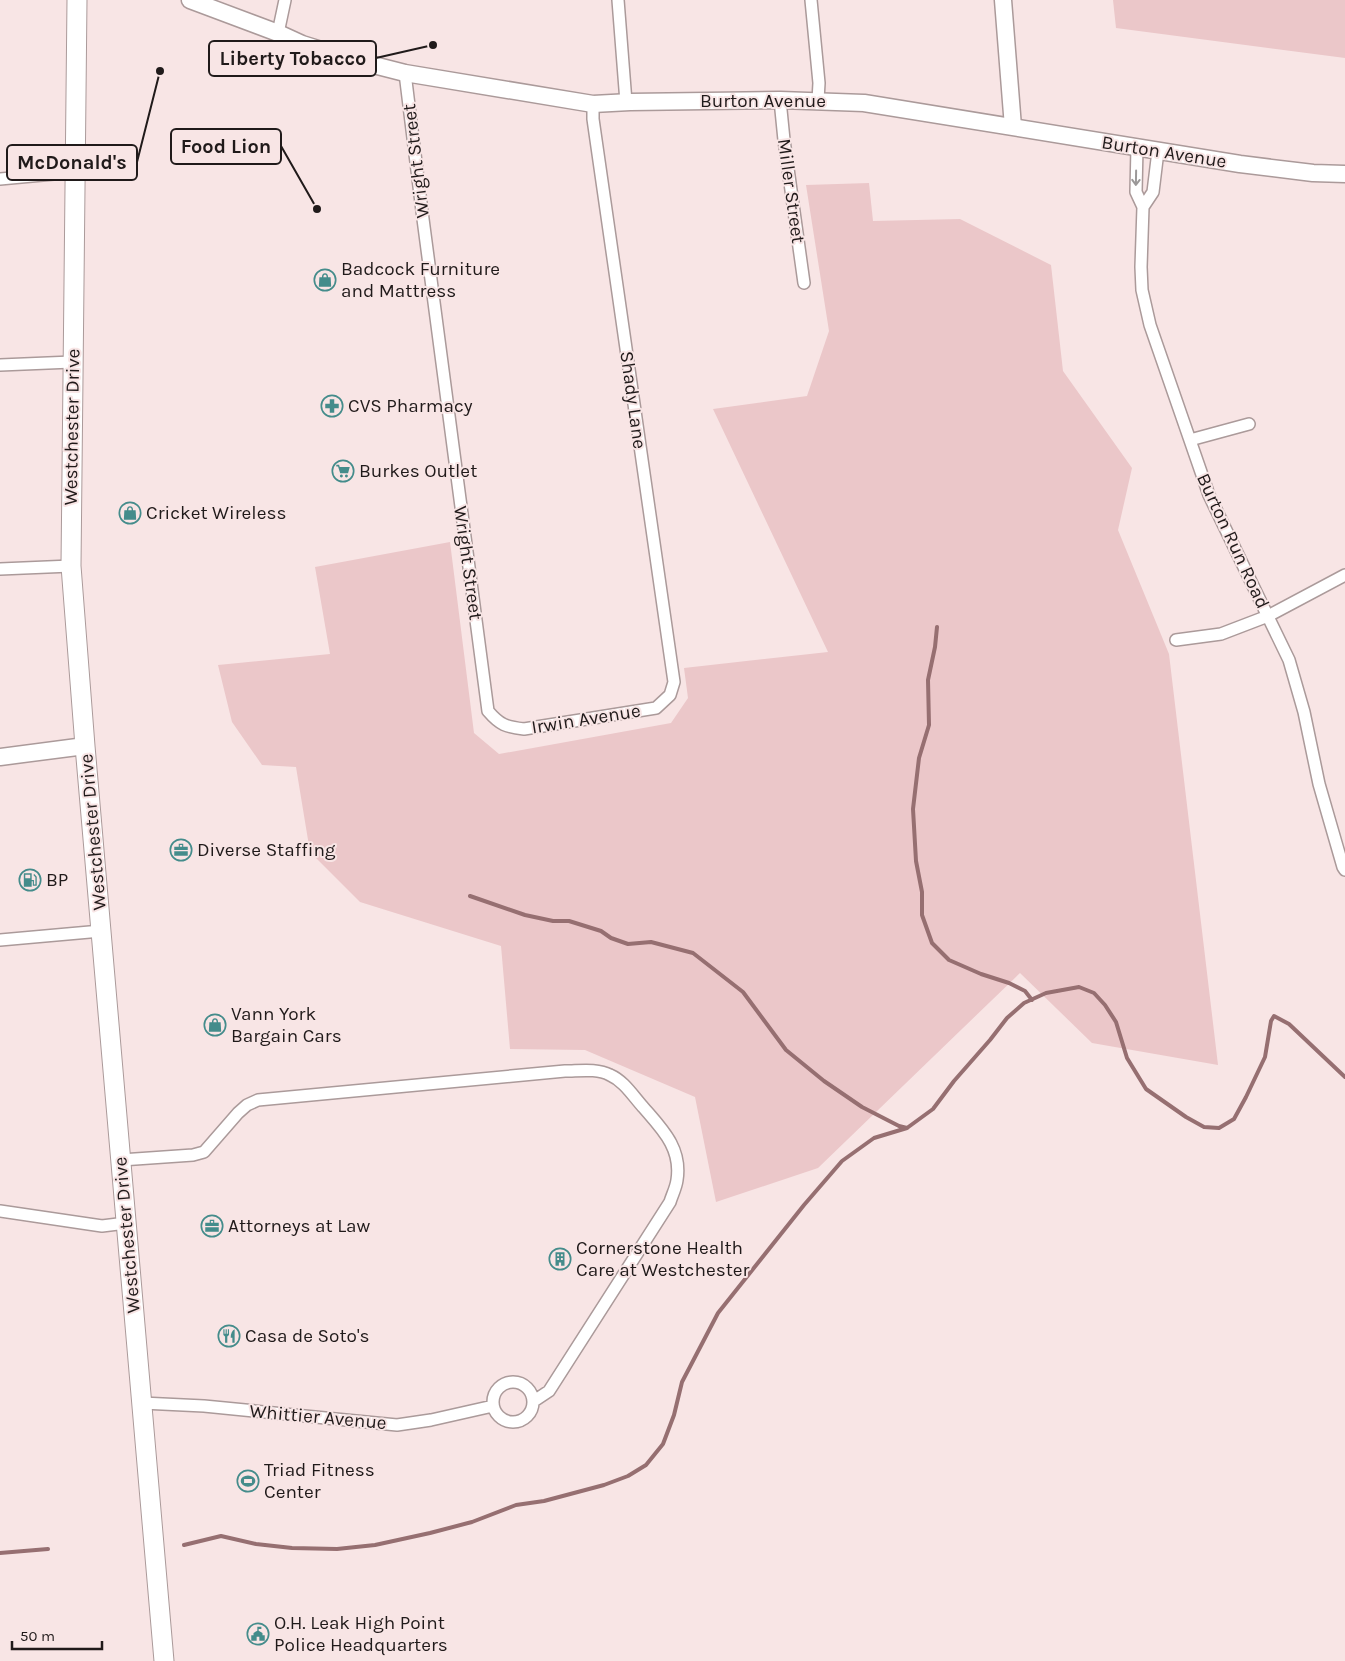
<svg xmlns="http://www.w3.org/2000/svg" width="1345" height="1661" font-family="Karla,sans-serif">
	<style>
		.green { fill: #ebc7c9 }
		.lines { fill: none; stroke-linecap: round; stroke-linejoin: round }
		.stream { stroke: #966f71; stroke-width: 4 }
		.street-casing { stroke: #ab9a9a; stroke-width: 14 }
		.secondary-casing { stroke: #ab9a9a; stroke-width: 19 }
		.primary-casing { stroke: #ab9a9a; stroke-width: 21 }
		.street { stroke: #fff; stroke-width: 11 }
		.secondary { stroke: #fff; stroke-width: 16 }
		.primary { stroke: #fff; stroke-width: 19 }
		.oneway { stroke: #9b9898 }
		.labels { text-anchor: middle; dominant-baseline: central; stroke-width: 4; stroke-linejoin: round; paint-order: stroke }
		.street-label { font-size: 19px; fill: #201a1a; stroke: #f8e5e5 }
		.poi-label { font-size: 19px; fill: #201a1a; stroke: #f8e5e5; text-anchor: start }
		.leader { fill: none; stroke: #201a1a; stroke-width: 2 }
		.callout-dot { fill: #201a1a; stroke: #f8e5e5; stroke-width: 2 }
		.callout { fill: #f8e5e5; stroke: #201a1a; stroke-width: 2 }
		.callout-label { font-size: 20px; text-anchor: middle; font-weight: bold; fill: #201a1a }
	</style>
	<rect width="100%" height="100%" fill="#f8e5e5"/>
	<!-- green -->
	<path class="green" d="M1113 0H1345V58L1116 28Z
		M869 183 873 221 960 219 1051 265 1063 371 1132 468 1118 530 1169 654 1218 1065 1092 1043 1020 973 818 1168 716 1202 695 1097 585 1050 510 1049 501 946 360 902 310 852 296 767 262 765 232 722 218 665 330 654 315 567 450 542 474 733 499 754 671 723 688 698 684 668 828 652 713 409 807 396 829 331 806 185Z"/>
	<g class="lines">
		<!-- stream -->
		<path class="stream" d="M937 627 935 647 928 680 929 725 919 758 913 809 916 861 922 892V915L932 943 949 960 981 974 1009 983 1025 991 1032 1000
			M470 896 525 915 553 921H569L601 931 611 938 628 944 651 942 693 953 743 992 786 1050 824 1081 862 1107 899 1126 907 1128
			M184 1545 221 1536 256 1544 292 1548 337 1549 375 1545 430 1533 472 1522 516 1505 544 1501 604 1485 628 1476 646 1465 663 1444 674 1415 682 1382 718 1313 804 1205 842 1161 874 1138 907 1128 933 1109 954 1081 990 1040 1007 1018 1024 1003 1046 993 1079 987 1094 993 1105 1005 1116 1022 1127 1058 1146 1089 1186 1117 1204 1127 1219 1128 1234 1119 1246 1097 1265 1057 1271 1021 1274 1016 1289 1024 1345 1077
			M0 1553 48 1549"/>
		<!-- street casing -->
		<g class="street-casing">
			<path id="street" d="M618 0 626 102
				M811 0 819 83 818 100
				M278 33 285 0
				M405 73 423 219 488 711C500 725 506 727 524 729L656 708 670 695 674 682 593 119V104
				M780 100 784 140 804 283
				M1137 147 1136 192 1143 207 1141 267 1142 290 1150 325 1209 495 1289 660 1304 712 1319 784 1343 867 1345 870
				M0 179 75 172
				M1143 207 1153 192 1158 151
				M0 365 72 362
				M1190 440 1249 424
				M0 569 71 566
				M1176 640 1221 634 1268 616 1345 575
				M0 940 101 931
				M121 1160 193 1155 204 1152 238 1113 247 1105 258 1100 565 1071C579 1071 597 1068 610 1075 624 1081 633 1096 643 1107 662 1129 682 1148 677 1180 676 1188 672 1195 670 1202L549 1391 534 1401
				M0 1211 102 1226 126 1223
				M493 1402a20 20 0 1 1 40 0a20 20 0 1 1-40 0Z
				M142 1403 204 1406 397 1425 431 1420 493 1406"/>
		</g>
		<!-- secondary casing -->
		<g class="secondary-casing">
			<path id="secondary" d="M190 0 278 33 302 44 350 59 405 73 593 104 630 102 780 100 864 103 1240 164 1313 173 1345 174
				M1003 0 1013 127
				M0 757 85 746"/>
		</g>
		<!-- primary casing -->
		<g class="primary-casing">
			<path id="primary" d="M77 0 71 566 85 746 164 1661"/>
		</g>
		<!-- street -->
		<use href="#street" class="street"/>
		<!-- secondary -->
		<use href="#secondary" class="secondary"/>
		<!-- primary -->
		<use href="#primary" class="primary"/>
	</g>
	<!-- one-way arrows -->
	<defs><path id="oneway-shaft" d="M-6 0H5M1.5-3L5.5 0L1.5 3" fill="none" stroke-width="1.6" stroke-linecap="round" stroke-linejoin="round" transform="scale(1.25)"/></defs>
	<use class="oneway" href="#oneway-shaft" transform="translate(1136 178) rotate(91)"/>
	<!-- icons -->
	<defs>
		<g id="shop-ring" transform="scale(1.125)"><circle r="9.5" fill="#f8e5e5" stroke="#448c8b" stroke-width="1.5"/><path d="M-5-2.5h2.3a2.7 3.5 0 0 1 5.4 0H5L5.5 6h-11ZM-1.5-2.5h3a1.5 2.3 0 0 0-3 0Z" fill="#448c8b"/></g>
		<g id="pharmacy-ring" transform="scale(1.125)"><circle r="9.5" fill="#f8e5e5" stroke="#448c8b" stroke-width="1.5"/><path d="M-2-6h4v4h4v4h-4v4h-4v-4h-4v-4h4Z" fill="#448c8b"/></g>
		<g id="supermarket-ring" transform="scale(1.125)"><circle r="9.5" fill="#f8e5e5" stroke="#448c8b" stroke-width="1.5"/><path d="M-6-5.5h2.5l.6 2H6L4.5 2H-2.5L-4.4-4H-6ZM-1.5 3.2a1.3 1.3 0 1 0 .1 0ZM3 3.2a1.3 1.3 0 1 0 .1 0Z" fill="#448c8b"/></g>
		<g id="office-ring" transform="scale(1.125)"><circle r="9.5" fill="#f8e5e5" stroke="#448c8b" stroke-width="1.5"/><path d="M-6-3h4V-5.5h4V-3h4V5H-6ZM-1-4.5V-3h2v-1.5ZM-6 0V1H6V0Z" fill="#448c8b"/></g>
		<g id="fuel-ring" transform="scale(1.125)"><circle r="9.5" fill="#f8e5e5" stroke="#448c8b" stroke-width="1.5"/><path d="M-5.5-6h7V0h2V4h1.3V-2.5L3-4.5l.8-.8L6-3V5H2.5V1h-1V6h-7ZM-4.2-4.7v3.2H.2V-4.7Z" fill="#448c8b"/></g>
		<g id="building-ring" transform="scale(1.125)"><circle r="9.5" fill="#f8e5e5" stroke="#448c8b" stroke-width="1.5"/><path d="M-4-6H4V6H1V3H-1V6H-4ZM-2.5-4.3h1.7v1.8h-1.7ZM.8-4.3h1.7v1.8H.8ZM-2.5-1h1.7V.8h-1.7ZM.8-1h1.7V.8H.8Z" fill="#448c8b"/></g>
		<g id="restaurant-ring" transform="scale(1.125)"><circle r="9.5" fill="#f8e5e5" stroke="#448c8b" stroke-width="1.5"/><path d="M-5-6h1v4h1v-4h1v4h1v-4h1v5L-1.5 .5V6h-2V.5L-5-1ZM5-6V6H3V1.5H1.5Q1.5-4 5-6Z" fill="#448c8b"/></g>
		<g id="stadium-ring" transform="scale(1.125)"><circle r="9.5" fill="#f8e5e5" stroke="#448c8b" stroke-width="1.5"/><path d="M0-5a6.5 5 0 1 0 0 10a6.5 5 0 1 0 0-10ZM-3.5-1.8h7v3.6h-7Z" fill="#448c8b"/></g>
		<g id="civic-ring" transform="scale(1.125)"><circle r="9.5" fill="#f8e5e5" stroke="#448c8b" stroke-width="1.5"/><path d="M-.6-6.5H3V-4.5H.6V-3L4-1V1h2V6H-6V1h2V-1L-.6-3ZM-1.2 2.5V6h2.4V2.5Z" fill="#448c8b"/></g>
	</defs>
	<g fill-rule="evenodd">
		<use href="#shop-ring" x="325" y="280"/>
		<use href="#pharmacy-ring" x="332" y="406"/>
		<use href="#supermarket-ring" x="343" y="471"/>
		<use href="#shop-ring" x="130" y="513"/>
		<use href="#office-ring" x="181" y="850"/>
		<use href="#fuel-ring" x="30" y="880"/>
		<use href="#shop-ring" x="215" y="1025"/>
		<use href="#office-ring" x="212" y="1226"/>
		<use href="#building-ring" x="560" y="1259"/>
		<use href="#restaurant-ring" x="229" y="1336"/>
		<use href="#stadium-ring" x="248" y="1481"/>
		<use href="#civic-ring" x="258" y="1634"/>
	</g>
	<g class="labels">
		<!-- street labels -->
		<g class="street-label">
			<text x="763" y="101">Burton Avenue</text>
			<text transform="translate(1164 152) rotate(9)">Burton Avenue</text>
			<text transform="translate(416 161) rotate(-97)">Wright Street</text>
			<text transform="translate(791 191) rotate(82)">Miller Street</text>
			<text transform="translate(633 400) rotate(82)">Shady Lane</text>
			<text transform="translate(72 427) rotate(-89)">Westchester Drive</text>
			<text transform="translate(1233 541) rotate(65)">Burton Run Road</text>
			<text transform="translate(468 563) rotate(82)">Wright Street</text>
			<text transform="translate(586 719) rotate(-9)">Irwin Avenue</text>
			<text transform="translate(93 832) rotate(-95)">Westchester Drive</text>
			<text transform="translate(127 1235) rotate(-95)">Westchester Drive</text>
			<text transform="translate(318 1417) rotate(5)">Whittier Avenue</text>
		</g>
		<!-- poi labels -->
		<g class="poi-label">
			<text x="341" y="269">Badcock Furniture<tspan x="341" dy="22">and Mattress</tspan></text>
			<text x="348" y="406">CVS Pharmacy</text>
			<text x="359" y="471">Burkes Outlet</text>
			<text x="146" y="513">Cricket Wireless</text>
			<text x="197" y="850">Diverse Staffing</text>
			<text x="46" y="880">BP</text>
			<text x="231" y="1014">Vann York<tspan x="231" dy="22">Bargain Cars</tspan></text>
			<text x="228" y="1226">Attorneys at Law</text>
			<text x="576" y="1248">Cornerstone Health<tspan x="576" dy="22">Care at Westchester</tspan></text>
			<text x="245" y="1336">Casa de Soto's</text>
			<text x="264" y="1470">Triad Fitness<tspan x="264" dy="22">Center</tspan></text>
			<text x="274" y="1623">O.H. Leak High Point<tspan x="274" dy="22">Police Headquarters</tspan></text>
		</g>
	</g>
	<!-- callouts -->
	<path class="leader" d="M433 45L376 58M317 209L281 146M160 71L137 162"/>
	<g class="callout-dot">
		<circle cx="433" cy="45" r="5"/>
		<circle cx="317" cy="209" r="5"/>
		<circle cx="160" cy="71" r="5"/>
	</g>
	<g class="callout">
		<rect x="209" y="41" width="167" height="35" rx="5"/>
		<rect x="171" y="129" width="110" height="35" rx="5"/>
		<rect x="7" y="145" width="130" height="35" rx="5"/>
	</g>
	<g class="callout-label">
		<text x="293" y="65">Liberty Tobacco</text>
		<text x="226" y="153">Food Lion</text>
		<text x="72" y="169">McDonald's</text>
	</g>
	<!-- scale -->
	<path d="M12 1641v8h90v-8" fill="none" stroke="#201a1a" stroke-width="2.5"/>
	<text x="20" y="1641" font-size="15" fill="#201a1a" stroke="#f8e5e5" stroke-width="4" paint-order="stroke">50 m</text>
</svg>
